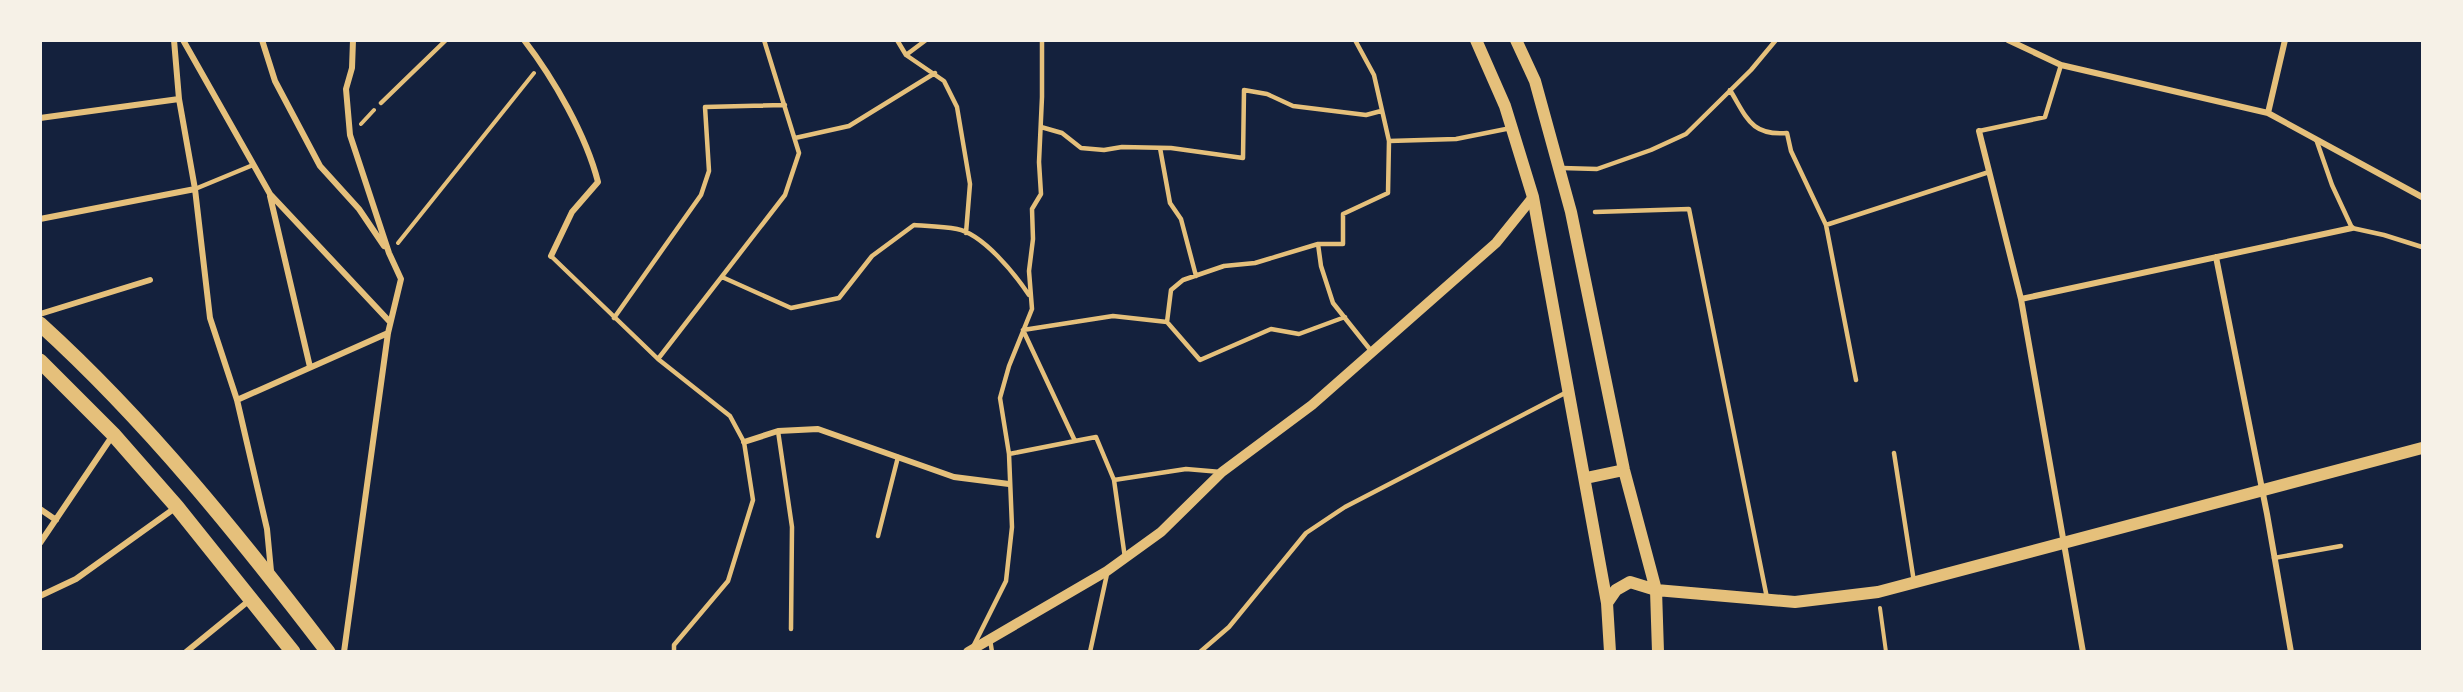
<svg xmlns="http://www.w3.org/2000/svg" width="2463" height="692" font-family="'PT Sans',sans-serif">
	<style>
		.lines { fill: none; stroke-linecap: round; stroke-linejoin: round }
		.path { stroke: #e5c07b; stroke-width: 4 }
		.service { stroke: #e5c07b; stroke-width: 4.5 }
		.minor { stroke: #e5c07b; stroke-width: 6 }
		.tertiary { stroke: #e5c07b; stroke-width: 10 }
		.secondary { stroke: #e5c07b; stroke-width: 12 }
		.primary { stroke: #e5c07b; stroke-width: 15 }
	</style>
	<rect width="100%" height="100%" fill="#14213d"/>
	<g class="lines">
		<!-- path -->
		<path class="path" d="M361 124 374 110
			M398 243 534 73
			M1880 608 1886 652"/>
		<!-- service -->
		<path class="service" d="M897 40 906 55 944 81 957 107 970 184 966 233
			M906 55 926 40
			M1730 90C1747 118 1751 136 1787 133L1791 151 1826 225 1856 380
			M381 103 446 40
			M1041 127 1062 133 1081 148 1104 150 1122 147 1171 148 1243 158 1244 90 1267 94 1293 106 1366 115 1381 111
			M1979 131 2045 117 2061 65
			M795 138 849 126 935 73
			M2316 139 2332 185 2352 228 2384 235 2422 247
			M1389 141 1456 139 1511 128
			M1160 148 1170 203 1181 219 1196 276
			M1562 168 1597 169 1651 150 1686 134 1751 70 1776 40
			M195 189 253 165
			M1595 212 1689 209 1767 598
			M1826 225 1989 172
			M1318 244H1343V214L1388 193 1389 141 1374 75 1355 40
			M551 256 658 359 730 416 744 442 753 500 728 581 674 645V652
			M722 277 791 308 839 298 872 256 914 225C928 226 943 226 957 229 983 234 1015 274 1029 295
			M614 318 701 195 709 171 705 107 785 105
			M1167 322 1171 290 1183 280 1224 266 1255 263 1318 244 1321 266 1333 303 1372 352
			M658 359 785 195 799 153 764 40
			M778 431 792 527 791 629
			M1894 453 1914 582
			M1009 454 1075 441
			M1221 472 1186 469 1114 480 1096 437 1075 441 1023 330 1113 316 1167 322 1200 360 1271 329 1299 334 1345 317
			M1114 480 1125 558
			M878 536 898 457
			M2274 558 2341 546
			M990 639 992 652
			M974 645 1006 581 1012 527 1009 454 1000 398 1009 366 1032 309 1029 271 1033 239 1032 209 1041 194 1039 162 1042 97V40
			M1090 652 1107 574
			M1200 652 1229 627 1306 533 1345 507 1567 392"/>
		<!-- minor -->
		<path class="minor" d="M174 40 179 99 195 189 210 318 237 400 267 529 271 571
			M183 40 270 194 390 322
			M262 40 275 81 320 166 359 209 384 246
			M524 40C554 79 586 135 598 182L572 212 551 256
			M2008 40 2061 65 2268 113 2422 197
			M2268 113 2285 40
			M40 118 179 99
			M1979 131 2021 299 2083 652
			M270 196 310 367
			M40 219 195 189
			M2216 257 2267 514 2291 652
			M2021 299 2352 228
			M40 314 150 280
			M237 400 388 333
			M744 442 778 431 818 429 954 477 1009 484
			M40 509 56 520
			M40 543 113 435
			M40 596 76 579 175 508
			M186 652 251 599
			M344 652 388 333 401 279 389 253 350 135 346 89 352 68 353 40"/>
		<!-- tertiary -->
		<path class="tertiary" d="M968 652 1107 571 1161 532 1222 472 1312 405 1496 243 1533 197"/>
		<!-- secondary -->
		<path class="secondary" d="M1476 40 1505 106 1533 197 1607 603 1610 652
			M1516 40 1535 81 1571 212 1624 470 1656 590 1658 652
			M1586 478 1624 470
			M1607 603 1616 590 1630 582 1656 590 1795 602 1878 592 2422 448"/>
		<!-- primary -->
		<path class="primary" d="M40 324C148 422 240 537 328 652
			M40 361 113 434 177 507 293 652"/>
	</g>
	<!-- border -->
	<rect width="2463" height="692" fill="none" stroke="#f6f1e7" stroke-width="84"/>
</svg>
